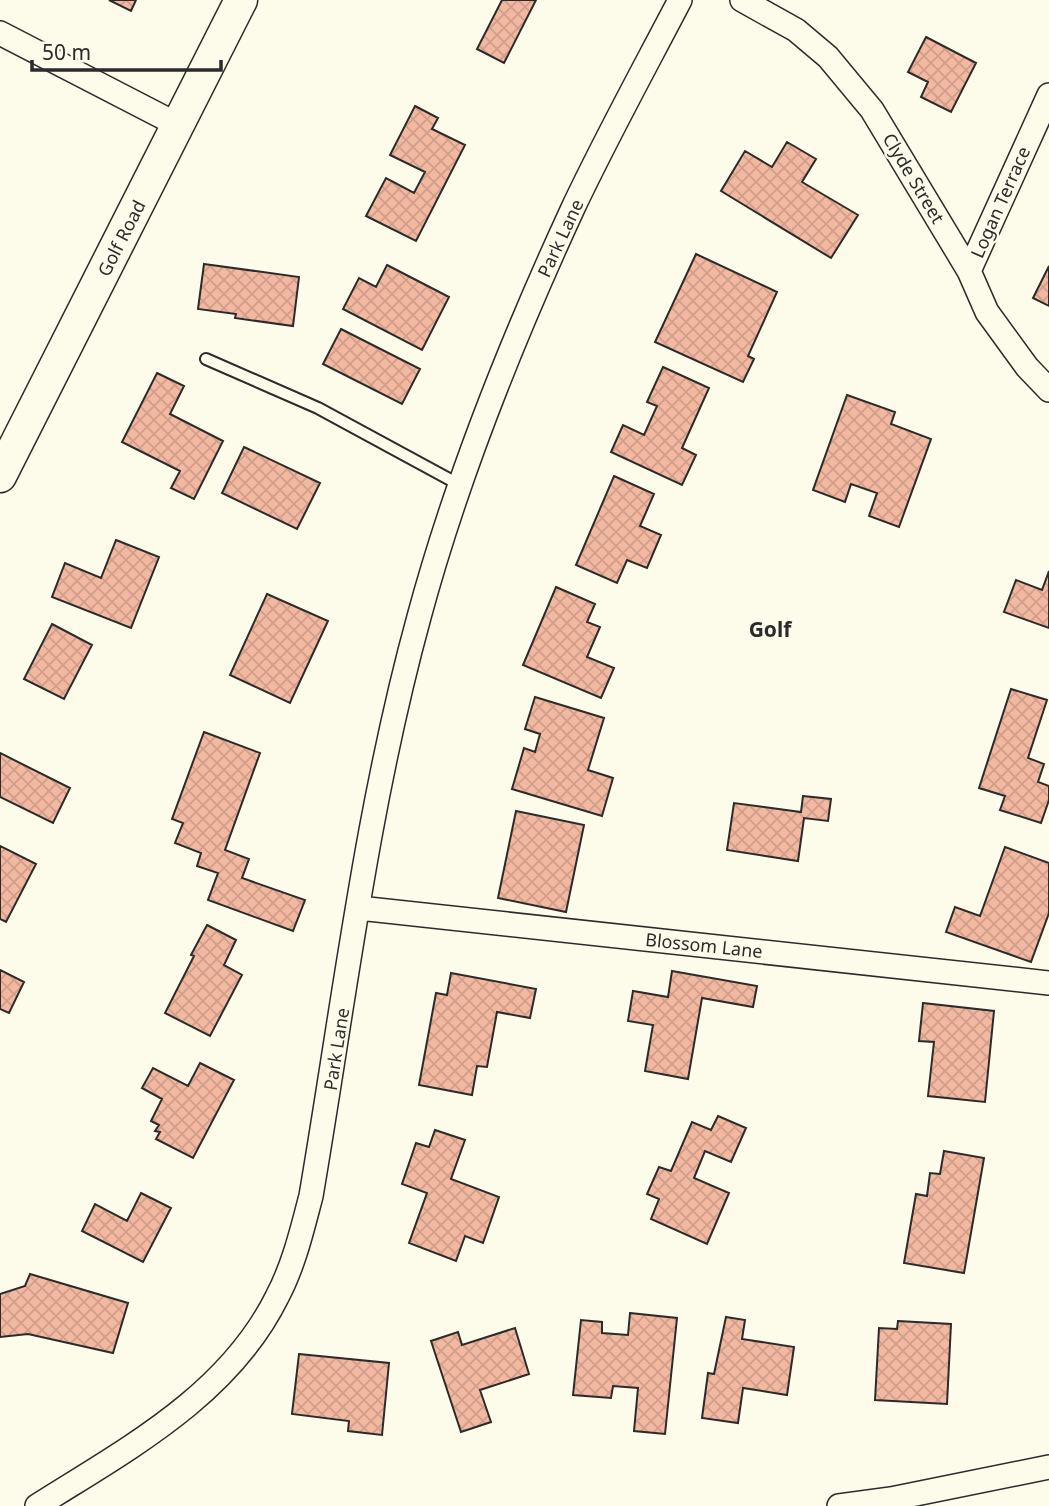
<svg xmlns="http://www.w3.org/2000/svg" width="1049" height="1506" font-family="'Noto Sans',sans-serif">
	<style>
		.building { fill: url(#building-cross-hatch); stroke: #2b2b2b; stroke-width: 2 }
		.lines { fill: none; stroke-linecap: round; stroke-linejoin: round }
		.service-casing { stroke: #2b2b2b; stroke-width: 14 }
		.minor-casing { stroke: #2b2b2b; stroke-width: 26 }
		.secondary-casing { stroke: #2b2b2b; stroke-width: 35 }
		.service { stroke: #fdfbea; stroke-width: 10 }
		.minor { stroke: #fdfbea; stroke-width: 23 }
		.secondary { stroke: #fdfbea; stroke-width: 32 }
		.labels { text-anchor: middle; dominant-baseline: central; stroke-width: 5; stroke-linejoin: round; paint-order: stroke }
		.street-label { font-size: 18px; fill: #2b2b2b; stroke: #fdfbea }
		.quarter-label { font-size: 21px; font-weight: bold; fill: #2b2b2b; stroke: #fdfbea }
	</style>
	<defs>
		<pattern id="building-cross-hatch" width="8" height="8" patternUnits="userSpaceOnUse" patternTransform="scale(1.75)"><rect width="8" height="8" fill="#f2b8a0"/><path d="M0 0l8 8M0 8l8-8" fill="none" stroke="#d09e8a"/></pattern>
	</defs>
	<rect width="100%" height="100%" fill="#fdfbea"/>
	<!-- building -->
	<path class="building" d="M109 0H136L131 11Z
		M502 0H536L504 63 477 49Z
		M926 37 976 63 951 112 921 97 928 82 908 72Z
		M415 106 438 118 432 129 465 145 416 241 366 216 386 178 414 193 425 172 390 155Z
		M787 142 816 159 802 182 858 215 831 258 721 191 745 151 772 167Z
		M696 254 777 292 748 356 754 359 743 382 655 342Z
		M204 264 299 277 293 326 235 318 236 314 198 309Z
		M387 265 449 297 422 350 343 309 359 278 376 287Z
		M1049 266V306L1033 298Z
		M341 329 420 369 402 404 323 364Z
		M663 367 709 388 682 448 696 455 682 485 611 452 623 425 644 435 657 406 647 402Z
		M157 373 184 386 170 414 223 441 194 499 171 488 180 471 122 442Z
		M847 395 895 412 891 424 931 439 899 527 869 516 877 493 851 484 845 502 813 490Z
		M244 447 320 483 297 529 222 493Z
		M614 476 654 494 640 526 661 535 647 568 627 560 617 583 576 565Z
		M116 540 159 557 131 628 52 597 65 563 101 578Z
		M1049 571V628L1004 612 1016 580 1042 590Z
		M556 587 595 604 587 622 600 627 587 657 614 668 601 698 523 665Z
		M267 594 328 621 290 703 230 675Z
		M52 624 92 645 64 699 24 679Z
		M1011 689 1047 700 1028 758 1044 764 1038 782 1049 786V800L1041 823 1000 810 1005 796 979 788Z
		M535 697 604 718 588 770 613 778 602 816 512 789 524 748 535 752 540 734 525 729Z
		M204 732 260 753 225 850 249 859 242 878 305 900 293 931 208 900 218 873 197 866 201 853 175 843 183 823 172 819Z
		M0 753 70 788 53 823 0 797Z
		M803 796 831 799 828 821 804 818 798 861 727 850 734 803 801 812Z
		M516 811 584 825 566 912 498 898Z
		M0 846 36 864 6 922 0 919Z
		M1005 847 1049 863V913L1031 962 946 932 955 907 980 916Z
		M207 925 236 940 224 965 242 975 210 1036 165 1013 194 956 191 955Z
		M0 970 24 982 9 1013 0 1009Z
		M672 971 757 986 753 1007 702 998 688 1079 645 1071 653 1025 628 1021 633 991 668 997Z
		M451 973 536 989 530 1018 497 1012 487 1067 477 1066 472 1095 419 1085 436 993 447 995Z
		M923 1003 994 1011 985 1102 928 1096 934 1042 919 1041Z
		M200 1063 234 1080 193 1158 156 1139 160 1132 155 1131 159 1125 151 1121 162 1099 142 1088 153 1068 188 1086Z
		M718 1116 746 1128 731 1162 705 1151 694 1178 729 1193 707 1244 651 1219 659 1199 647 1194 659 1167 671 1171 692 1122 711 1130Z
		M435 1130 465 1140 451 1179 499 1197 483 1243 465 1236 456 1261 409 1243 427 1193 402 1184 416 1143 429 1147Z
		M944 1151 984 1158 964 1273 904 1263 916 1194 927 1196 930 1173 940 1174Z
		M141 1193 171 1208 143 1262 82 1231 95 1204 127 1221Z
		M30 1274 128 1303 113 1353 28 1334 0 1337V1294L25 1286Z
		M630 1313 677 1318 665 1434 634 1431 638 1388 613 1386 611 1398 573 1395 581 1320 602 1322V1333L628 1335Z
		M726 1317 745 1320 742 1339 794 1347 787 1395 743 1388 738 1423 702 1418 708 1373 714 1374Z
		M898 1321 951 1324 947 1404 875 1400 879 1328 897 1329Z
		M515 1328 529 1374 480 1390 491 1422 461 1432 431 1341 458 1332 462 1345Z
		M299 1354 389 1363 382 1435 348 1431 349 1421 292 1414Z"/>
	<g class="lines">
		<!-- service casing -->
		<g class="service-casing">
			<path id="service" d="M206 359 318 408 460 485"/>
		</g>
		<!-- minor casing -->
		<g class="minor-casing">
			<path id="minor" d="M742 0 796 30 828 57 872 110 969 271 987 312 1027 367 1049 390
				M0 33 178 125
				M969 271 1049 95
				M359 908 1049 983
				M37 1506C127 1449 228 1396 277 1297 294 1265 302 1230 311 1196 344 1002 367 806 419 617 457 476 512 340 573 208 606 138 644 69 680 0
				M839 1506 891 1499 1049 1467"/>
		</g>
		<!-- secondary casing -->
		<g class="secondary-casing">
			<path id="secondary" d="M0 476 241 0"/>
		</g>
		<!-- service -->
		<use href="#service" class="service"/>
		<!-- minor -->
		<use href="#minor" class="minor"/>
		<!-- secondary -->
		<use href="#secondary" class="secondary"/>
	</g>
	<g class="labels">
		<!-- street labels -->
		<g class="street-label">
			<text transform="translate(914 178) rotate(59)">Clyde Street</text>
			<text transform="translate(1000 202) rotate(-66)">Logan Terrace</text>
			<text transform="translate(121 238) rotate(-63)">Golf Road</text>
			<text transform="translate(560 238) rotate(-65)">Park Lane</text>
			<text transform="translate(704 945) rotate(6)">Blossom Lane</text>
			<text transform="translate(336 1049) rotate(-81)">Park Lane</text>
		</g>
		<!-- quarter labels -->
		<g class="quarter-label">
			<text x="770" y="629">Golf</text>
		</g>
	</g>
	<!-- scale -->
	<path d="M32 60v10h189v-10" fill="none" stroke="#2b2b2b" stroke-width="3.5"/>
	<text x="42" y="60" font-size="21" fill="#2b2b2b" stroke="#fdfbea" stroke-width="5" paint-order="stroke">50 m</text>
</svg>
